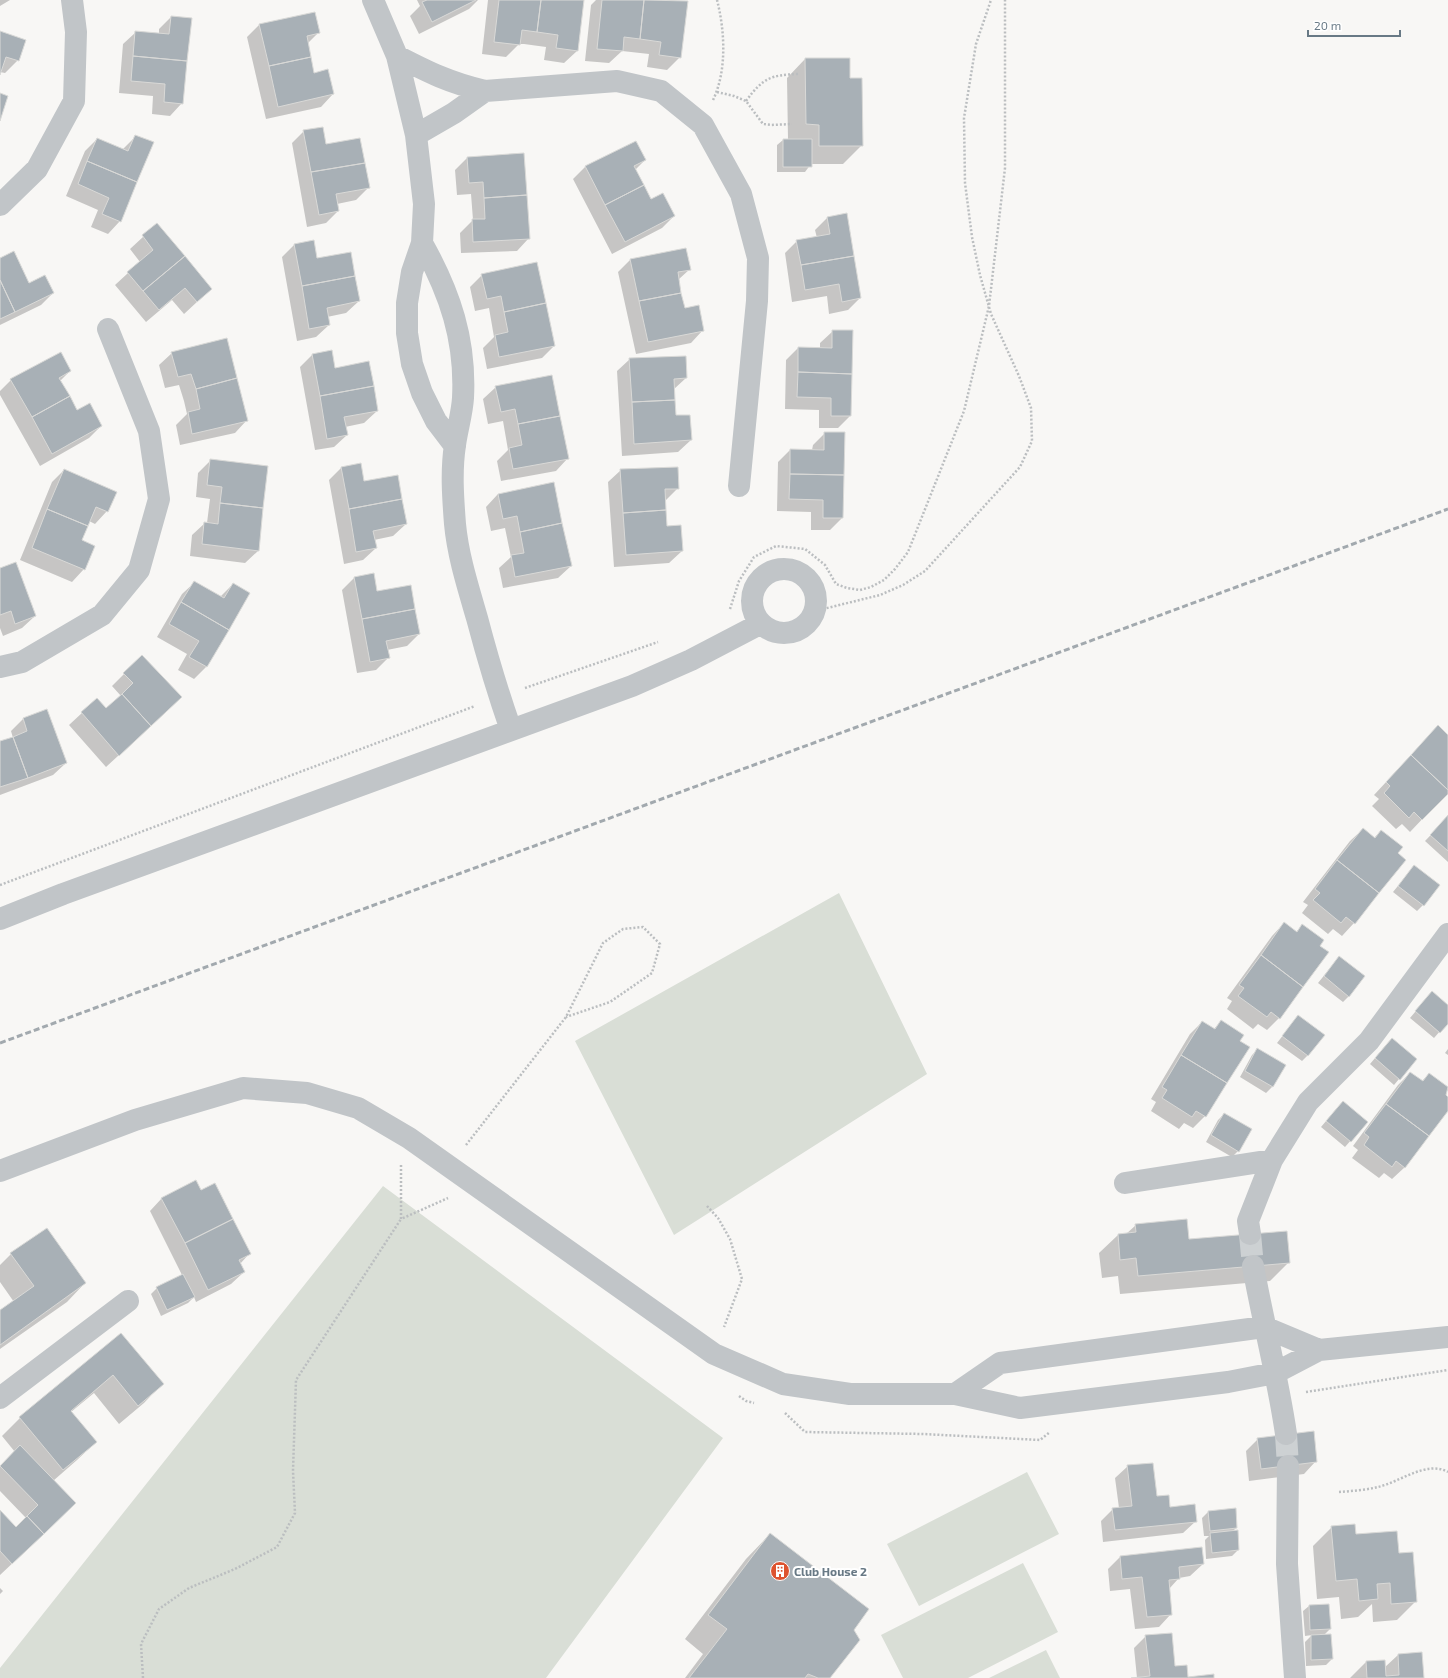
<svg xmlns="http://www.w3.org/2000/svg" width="1448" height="1678" font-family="'Exo 2',sans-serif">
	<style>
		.green { fill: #d9ded6 }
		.shadow { fill: #0003 }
		.building { fill: #a8b0b6; stroke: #d9d9d7 }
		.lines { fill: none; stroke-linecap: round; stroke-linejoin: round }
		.minor-tunnel { stroke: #cdd1d3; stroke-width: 22; stroke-dasharray: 22 11; stroke-linecap: butt }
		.path { stroke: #bbbec0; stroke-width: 2.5; stroke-dasharray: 2 2; stroke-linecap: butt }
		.minor { stroke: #c1c5c8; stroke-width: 22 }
		.rail { stroke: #a2a9ae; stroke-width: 3; stroke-dasharray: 6 3; stroke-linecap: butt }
		.labels { text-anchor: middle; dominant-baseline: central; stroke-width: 4; stroke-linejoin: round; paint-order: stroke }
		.poi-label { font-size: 12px; font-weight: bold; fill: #687985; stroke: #fff; text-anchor: start }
	</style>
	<rect width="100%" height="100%" fill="#f8f7f5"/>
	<!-- green -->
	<path class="green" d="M839 893 927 1074 674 1235 575 1041Z
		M383 1186 723 1438 546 1678H0V1668Z
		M1027 1472 1059 1534 919 1606 887 1544Z
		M1023 1563 1058 1632 968 1678H903L881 1635Z
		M1046 1650 1060 1678H989Z"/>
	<!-- shadow -->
	<path class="shadow" d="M0 0H10L0 6Z
		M417 0H478L469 9 419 34 410 16 420 6Z
		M488 0H583L577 51 564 63 544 60 546 47 524 44H519L506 57 482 54Z
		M596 0H669L687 2 680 57 667 70 647 67 649 54 622 51 609 63 585 61 591 5Z
		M171 17 182 103 170 116 152 114 153 96 119 93 123 44 136 32 159 34V29Z
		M260 24 318 33 307 44 314 74 333 94 321 107 266 119 247 37Z
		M0 32 18 60 5 73 0 72Z
		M805 59 849 79 862 145 843 164H811L805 172H777V145L783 140H788L787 78Z
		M304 131 326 145 369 187 356 200 337 204 338 211 326 223 307 227 292 143Z
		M136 136 120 221 108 234 91 227 98 210 66 196 85 151 97 139 122 150Z
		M467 158 529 238 517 251 461 253 460 233 473 220 471 194 457 195 455 170Z
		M645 160 635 170 650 200 674 216 662 228 612 254 573 179 585 167Z
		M846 214 860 298 848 310 829 314 827 296 792 302 785 253 797 241 817 238 815 230 828 217Z
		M157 224 211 289 184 314 172 300 146 322 115 285 140 262 130 249Z
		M294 245 316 259 359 301 346 313 327 317 329 325 316 337 297 341 282 257Z
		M0 259 28 284 53 293 41 305 0 325Z
		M631 259 690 269 678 280 684 309 703 330 691 343 636 354 618 272Z
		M482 275 554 346 542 358 487 369 483 348 494 337 489 308 475 311 470 287Z
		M833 331H852L850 416 838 428H819V410L785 409 786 360 798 348 820 349V343Z
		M172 353 247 420 235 433 180 445 176 425 187 414 184 401 179 385 165 388 159 365Z
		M312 355 334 369 377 411 364 423 345 427 347 435 334 447 315 450 300 367Z
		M630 359 686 378 673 390 675 416 691 440 678 452 622 456 617 371Z
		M70 371 60 381 77 411 101 426 89 438 40 466 0 395V391L11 380Z
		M496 387 568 458 556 471 501 481 497 461 508 450 503 421 488 424 483 399Z
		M825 433 842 518 830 530H811V512L777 511 778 462 790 450H812L813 445Z
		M211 460 267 467 258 551 245 563 190 556 192 535 205 523H207L210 499 196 497 198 473Z
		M341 468 363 482 406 524 393 536 374 540 376 548 363 560 344 564 329 480Z
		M64 470 107 511 95 524 89 521 80 541 84 569 72 582 20 560 52 482Z
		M621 470 678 488 665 501 666 527 682 551 669 563 614 567 608 482Z
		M498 494 571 566 558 578 503 588 499 568 511 557 505 528 491 531 486 507Z
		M0 570 35 616 22 628 3 636 0 628Z
		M354 578 376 592 419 634 407 646 387 650 388 658 376 670 357 673 342 590Z
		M195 582 220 597 233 584 249 593 206 667 194 679 178 670 187 654 157 637 182 594Z
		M124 674 168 710 106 767 69 725 97 699 106 709 121 696 112 686Z
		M23 719 66 763 53 775 0 795V742L13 738 11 731Z
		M1448 736V792L1410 832 1402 824 1396 829 1372 806 1379 799 1374 795 1426 739Z
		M1448 817V862L1425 841Z
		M1363 829 1374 838 1381 831 1397 853 1405 860 1354 923 1342 936 1333 929 1328 934 1302 913 1308 905 1303 902 1350 841Z
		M1414 866 1423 905 1417 911 1393 892Z
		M1284 923 1296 932 1303 925 1279 1018 1267 1030 1258 1024 1253 1029 1227 1009 1232 1001 1227 998 1272 936Z
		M1339 957 1349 996 1343 1002 1318 983Z
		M1426 999 1448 1006V1022L1434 1038 1410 1018Z
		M1298 1016 1308 1055 1302 1061 1277 1043Z
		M1221 1021 1205 1116 1193 1128 1184 1123 1179 1129 1151 1111 1156 1102 1151 1099 1190 1034 1202 1022 1214 1029Z
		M1386 1045 1399 1079 1394 1085 1370 1064Z
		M1258 1049 1285 1065 1272 1087 1266 1093 1240 1077 1252 1055Z
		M1448 1049V1055L1445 1053Z
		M1410 1073 1422 1081 1429 1074 1448 1089 1445 1096 1448 1098V1110L1405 1167 1392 1179 1384 1173 1379 1178 1352 1158 1358 1150 1353 1146 1398 1085Z
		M1337 1108 1367 1122 1345 1147 1321 1127Z
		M1224 1114 1251 1130 1238 1151 1232 1157 1206 1142 1218 1120Z
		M200 1191 249 1254 240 1264 244 1272 231 1284 196 1302 194 1297 188 1303 161 1316 151 1294 157 1288 182 1275 150 1211 162 1198Z
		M1136 1225 1188 1240 1289 1262 1270 1281 1120 1294 1118 1276 1102 1278 1099 1253 1118 1235 1126 1234Z
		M11 1254 85 1283 67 1302 0 1349V1311L14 1302 0 1282V1265Z
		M120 1334 162 1384 144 1403 119 1424 94 1393 71 1412 96 1442 77 1460 53 1481 31 1546 0 1575V1511L16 1528 26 1518 0 1491V1467L15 1452 2 1436 20 1418Z
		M1258 1439 1316 1461 1304 1474 1249 1481 1246 1451Z
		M1128 1466 1156 1497 1169 1508 1196 1521 1183 1533 1103 1542 1101 1521 1113 1509 1119 1508 1115 1478Z
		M1208 1512 1236 1528 1233 1531 1238 1550 1232 1556 1206 1559 1205 1540 1209 1536H1204L1202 1518Z
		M1332 1527 1355 1535 1398 1554 1416 1601 1397 1620 1373 1622 1372 1604 1358 1617 1341 1619 1339 1597 1317 1599 1313 1546Z
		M770 1534 852 1629 828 1678H685L703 1654 685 1639 746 1559Z
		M1120 1557 1203 1564 1190 1576 1179 1578 1169 1589 1171 1614 1159 1627 1135 1629 1130 1589 1110 1591 1108 1569Z
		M0 1588 3 1591 0 1594Z
		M1309 1606 1330 1629 1324 1635 1332 1659 1326 1665 1306 1666 1305 1642 1312 1635 1305 1636 1303 1611Z
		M1146 1636 1175 1667 1188 1678H1137L1134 1648Z
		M1421 1653 1423 1678H1350L1366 1662 1384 1661V1668L1398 1655Z"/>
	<!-- building -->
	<path class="building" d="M427 0H476L432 22 422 2Z
		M499 0H541L537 32 522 30 520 45 494 42Z
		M541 0H584L578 51 556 48 558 35 537 32Z
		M602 0H644L640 39 624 37 623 51 597 49Z
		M644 0 688 1 681 58 659 55 661 42 640 39Z
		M315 12 320 33 307 36 311 57 269 66 259 24Z
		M171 16 192 18 187 61 133 56 135 31 169 34Z
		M0 31 26 40 19 61 6 57 0 75Z
		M133 56 187 61 183 104 164 102 165 84 131 81Z
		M311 57 314 73 328 69 334 94 278 107 269 66Z
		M805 58H850V78H862L863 146H819V125L806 124Z
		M0 93 8 96 0 121Z
		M323 127 326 144 360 138 365 163 311 172 303 130Z
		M135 135 154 142 137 182 87 161 97 138 128 151Z
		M783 139H812V167H783Z
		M636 141 646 160 634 166 644 185 605 205 585 166Z
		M524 153 527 195 484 198 483 182 469 183 467 157Z
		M87 161 137 182 121 222 102 214 109 198 78 184Z
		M365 163 370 188 336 194 339 211 319 215 311 172Z
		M644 185 651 199 663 193 675 216 625 242 605 205Z
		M527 195 530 239 473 242 472 219H485L484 198Z
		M847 213 854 256 801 265 796 240 830 234 827 217Z
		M157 223 185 256 143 291 127 272 153 250 142 235Z
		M314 240 317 258 351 252 355 276 302 286 294 244Z
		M686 248 691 270 678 272 681 293 639 301 630 259Z
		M14 251 29 283 45 275 54 293 15 312 0 280V258Z
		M185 256 212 289 197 302 185 288 159 310 143 291Z
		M854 256 861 298 842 302 839 284 805 290 801 265Z
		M537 262 546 303 504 312 501 296 487 299 481 274Z
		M355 276 360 301 327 308 330 325 309 329 302 286Z
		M0 280 15 312 0 319Z
		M681 293 685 308 699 305 704 331 648 342 639 301Z
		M546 303 555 346 499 357 495 335 508 332 504 312Z
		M832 330H853L852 374 798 372V347L832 348Z
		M227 338 237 378 196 389 191 374 178 377 171 352Z
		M332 350 335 368 369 361 374 386 320 396 312 354Z
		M61 352 71 371 59 378 70 396 32 417 10 379Z
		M686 356 687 378 674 379 675 400 632 402 629 358Z
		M798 372 852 374 851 416H831V398L797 397Z
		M552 375 560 416 518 424 515 409 501 412 495 386Z
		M237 378 248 421 192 434 188 412 200 409 196 389Z
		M374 386 378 411 344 417 348 435 327 439 320 396Z
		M70 396 77 410 90 403 102 426 52 454 32 417Z
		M675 400 676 415H690L692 440 634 444 632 402Z
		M560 416 569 459 513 469 509 448 522 445 518 424Z
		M824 432H845L844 475 790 474V449L824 450Z
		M210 459 268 466 263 508 220 503 222 487 207 485Z
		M361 463 364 481 398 475 402 499 349 509 341 467Z
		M678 467 679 489H665L666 510 623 513 620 469Z
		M64 469 117 492 108 512 96 507 88 526 47 509Z
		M790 474 844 475 843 518H823V500L789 499Z
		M554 482 562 523 520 532 517 516 503 519 498 494Z
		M402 499 407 524 373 531 377 548 356 552 349 509Z
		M220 503 263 508 259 551 202 544 204 522 218 524Z
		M47 509 88 526 82 540 95 546 85 570 32 548Z
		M666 510 667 526 681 525 683 551 626 555 623 513Z
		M562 523 572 566 515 577 511 555 524 553 520 532Z
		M16 562 36 616 15 624 11 611 0 615V568Z
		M374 573 377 591 411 585 415 609 362 619 354 577Z
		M194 581 224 598 233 583 250 593 229 630 181 602Z
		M181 602 229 630 207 667 189 657 199 641 169 624Z
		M415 609 420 634 386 641 390 658 370 662 362 619Z
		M142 655 182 697 151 726 122 694 133 683 123 673Z
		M122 694 151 726 119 756 81 712 97 698 106 708Z
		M47 709 67 763 28 778 13 737 27 731 23 718Z
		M1438 725 1448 735V790L1411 755Z
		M13 737 28 778 0 787V741Z
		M1411 755 1448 790V794L1422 820 1414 812 1409 818 1384 793 1390 786 1386 782Z
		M1448 815V851L1430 835Z
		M1363 828 1375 838 1381 830 1403 847 1398 853 1406 860 1379 893 1337 860Z
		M1337 860 1379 893 1355 924 1346 917 1341 923 1313 900 1320 893 1315 889Z
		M1414 865 1440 885 1424 906 1398 886Z
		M1284 922 1297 932 1302 924 1324 940 1320 946 1329 952 1303 987 1261 955Z
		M1261 955 1303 987 1280 1019 1271 1012 1267 1017 1238 996 1244 988 1239 985Z
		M1339 956 1365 976 1349 997 1324 976Z
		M1432 991 1448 1005V1024L1440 1033 1415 1011Z
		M1298 1015 1325 1035 1308 1056 1282 1036Z
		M1221 1020 1244 1035 1240 1041 1250 1047 1227 1083 1181 1055 1202 1021 1215 1029Z
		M1392 1038 1417 1059 1400 1080 1375 1058Z
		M1257 1048 1286 1065 1273 1087 1245 1071Z
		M1181 1055 1227 1083 1206 1117 1196 1111 1192 1117 1162 1098 1167 1090 1162 1087Z
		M1410 1072 1423 1081 1429 1073 1448 1087 1446 1095 1448 1097V1111L1429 1136 1386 1104Z
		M1343 1101 1368 1122 1351 1142 1326 1121Z
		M1386 1104 1429 1136 1405 1168 1396 1161 1392 1167 1364 1145 1369 1137 1364 1133Z
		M1224 1113 1252 1129 1239 1152 1211 1135Z
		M196 1180 201 1190 215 1183 233 1219 185 1243 161 1198Z
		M233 1219 251 1254 239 1260 245 1272 208 1290 185 1243Z
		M1187 1219 1189 1239 1287 1231 1290 1263 1138 1276 1136 1258 1120 1260 1118 1234 1136 1232 1135 1224Z
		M47 1228 86 1283 0 1345V1310L34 1286 10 1253Z
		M183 1274 195 1297 167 1310 156 1287Z
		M121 1333 164 1384 138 1406 113 1375 71 1411 97 1442 63 1470 19 1417Z
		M1314 1431 1317 1462 1261 1469 1257 1438Z
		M20 1445 76 1503 44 1534 27 1516 38 1505 0 1466Z
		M1153 1463 1157 1496 1169 1495 1170 1507 1195 1504 1197 1522 1115 1530 1112 1508 1132 1506 1127 1465Z
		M1236 1508 1237 1528 1210 1531 1208 1511Z
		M0 1510 16 1527 27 1516 44 1534 12 1564 0 1551Z
		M1355 1524 1356 1534 1397 1531 1399 1553 1413 1552 1417 1602 1391 1604 1390 1583 1377 1584 1378 1599 1359 1601 1357 1579 1336 1581 1331 1526Z
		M1238 1530 1239 1550 1212 1553 1210 1533Z
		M770 1533 869 1609 854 1630 860 1640 830 1678H818L808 1674 805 1678H689L727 1629 708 1615Z
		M1202 1547 1204 1564 1179 1567 1180 1579 1169 1580 1172 1615 1147 1617 1142 1577 1122 1579 1120 1556Z
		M1329 1604 1331 1629 1310 1630 1309 1605Z
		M1172 1633 1175 1666 1187 1665 1188 1677 1214 1674V1678H1131L1150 1676 1145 1635Z
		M1331 1634 1333 1659 1311 1660V1635Z
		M1422 1652 1424 1678H1367L1366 1661 1385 1660 1386 1676 1399 1675 1398 1654Z"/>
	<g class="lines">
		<!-- minor-tunnel -->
		<path class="minor-tunnel" d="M1250 1234 1253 1266
			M1286 1434 1288 1466"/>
		<!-- path -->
		<path class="path" d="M717 92 734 96 746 101 763 124 771 125 792 124
			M713 100C727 71 725 31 717 0
			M746 101C763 78 770 75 799 74
			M730 609 739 581 754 557 776 546 805 549 825 565 836 584 847 588 860 590 871 587 884 580 895 569 908 552 964 411 989 306 1005 168V0
			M815 611 880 595 903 585 925 571 1020 467 1032 441 1031 408 1019 376 991 314 980 275 972 237 965 183 964 118 976 44 991 0
			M525 688 658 642
			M0 885 475 706
			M466 1145 566 1017 603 943 623 929 643 927 660 944 652 973 610 1002 566 1017
			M401 1165V1219L448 1198
			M707 1206 718 1218 730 1239 742 1279 724 1327
			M1306 1392 1448 1370
			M739 1396 746 1401 754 1403
			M785 1413 805 1432 923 1434 1040 1440 1050 1432
			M1339 1492C1352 1491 1366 1490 1378 1487 1400 1482 1427 1460 1448 1472
			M143 1678 141 1644 159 1609 189 1588 235 1569 277 1547 295 1513 293 1471 296 1380 401 1219"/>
		<!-- minor -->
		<path class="minor" d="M373 0 397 56 416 135 424 204 422 243 412 272 407 303V333L412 364 422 393 436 421 455 446
			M397 56C428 72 450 83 485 91
			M416 135 454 113 485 91 617 81 661 91 703 125 741 194 758 258 757 301 739 486
			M0 205 37 169 74 101 76 32 72 0
			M422 243C450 293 466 340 463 398 462 414 457 430 455 445 451 471 453 498 455 524 458 556 468 587 477 618 487 656 498 693 511 730
			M752 601a32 32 0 1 1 64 0a32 32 0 1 1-64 0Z
			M0 667 22 662 102 615 139 570 159 499 149 431 108 329
			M0 919 63 894 632 686 691 660 760 624
			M0 1171 135 1120 243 1088 307 1093 358 1108 409 1138 714 1354 783 1384 850 1394H955L1020 1408 1228 1382 1275 1373 1319 1350 1448 1337
			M1125 1183 1272 1160
			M1250 1234 1248 1221 1272 1160 1308 1102 1369 1041 1448 934
			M1253 1266C1263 1322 1278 1378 1286 1434
			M955 1394 1000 1363 1264 1327 1319 1350
			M0 1398 128 1301
			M1288 1466 1287 1564 1295 1678"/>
		<!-- rail -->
		<path class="rail" d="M0 1043 1448 509"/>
	</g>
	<!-- icons -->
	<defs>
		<g id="building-disc" transform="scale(1)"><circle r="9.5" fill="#dd532f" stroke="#fff"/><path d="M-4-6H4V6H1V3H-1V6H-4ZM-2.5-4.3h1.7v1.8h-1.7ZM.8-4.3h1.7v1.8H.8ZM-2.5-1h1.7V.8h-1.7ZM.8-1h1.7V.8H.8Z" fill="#fff"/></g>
	</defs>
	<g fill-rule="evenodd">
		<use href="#building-disc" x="780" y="1571"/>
	</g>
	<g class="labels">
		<!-- poi labels -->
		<g class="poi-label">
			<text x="794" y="1571">Club House 2</text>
		</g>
	</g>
	<!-- scale -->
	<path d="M1308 30v6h92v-6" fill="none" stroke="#687985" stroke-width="2"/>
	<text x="1314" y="30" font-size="12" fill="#687985" stroke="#ffffff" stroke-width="3" paint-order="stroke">20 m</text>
</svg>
